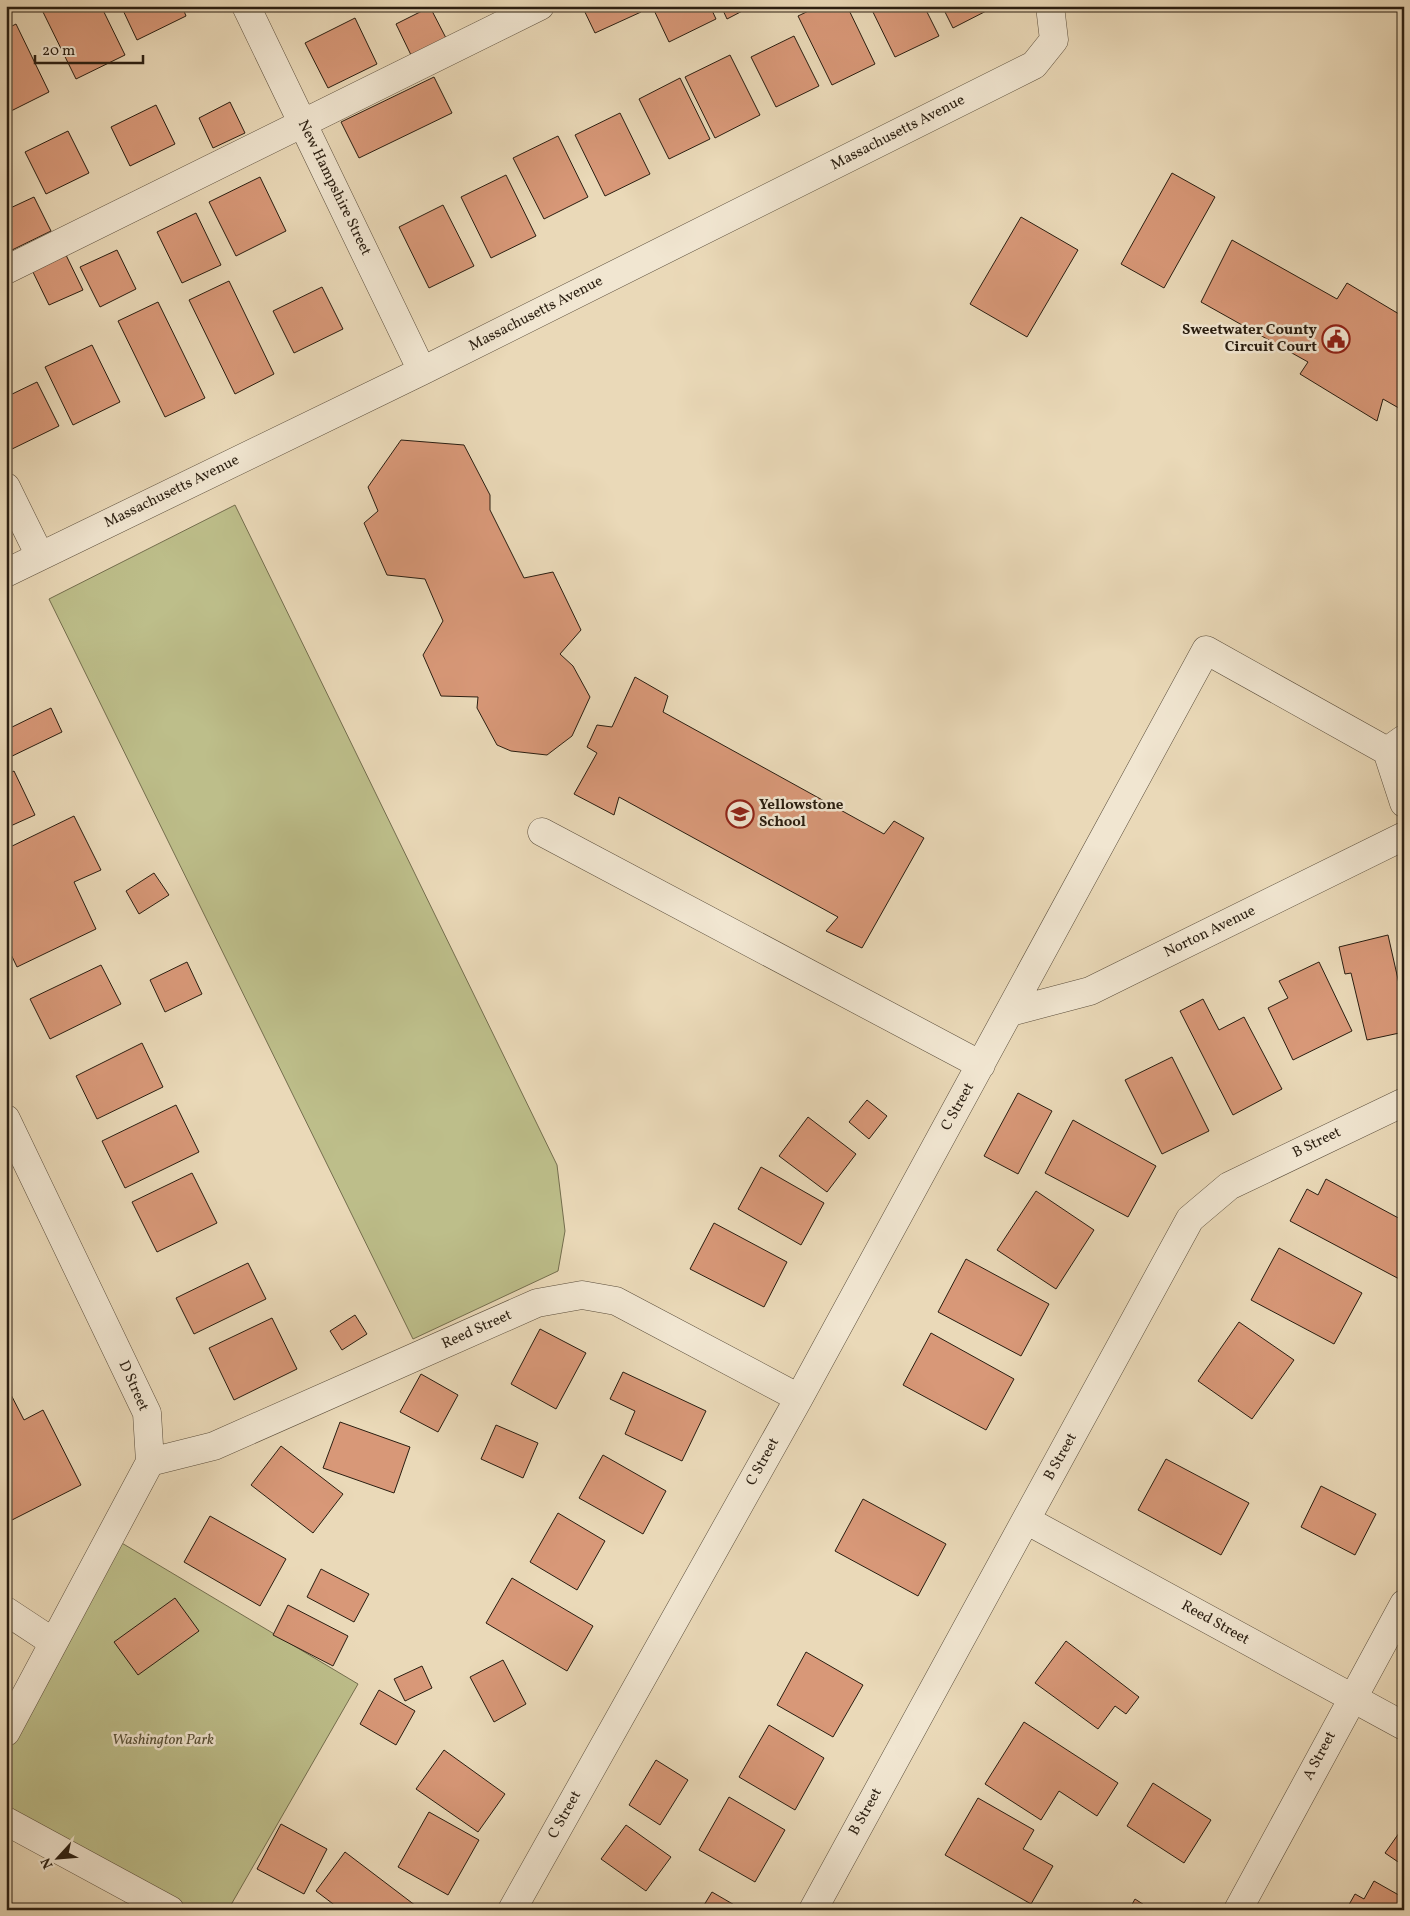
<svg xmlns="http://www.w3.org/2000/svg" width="1410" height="1916" font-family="Vollkorn,serif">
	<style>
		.green { fill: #bdbe8a; stroke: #746e4e }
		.building { fill: #d89878; stroke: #2a1e11 }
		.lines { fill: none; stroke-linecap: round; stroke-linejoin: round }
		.minor-casing { stroke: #5a4d3b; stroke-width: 29 }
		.minor { stroke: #f1e6d1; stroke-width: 28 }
		.labels { text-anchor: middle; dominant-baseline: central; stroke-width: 5; stroke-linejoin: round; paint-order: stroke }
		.street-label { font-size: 15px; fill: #2a1e11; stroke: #f1e6d1 }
		.poi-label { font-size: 15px; font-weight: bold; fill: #2a1e11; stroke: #f1e6d1; text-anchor: end }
		.park-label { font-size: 15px; font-style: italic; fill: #564e35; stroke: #f1e6d1 }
	</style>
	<rect width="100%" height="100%" fill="#ead9b8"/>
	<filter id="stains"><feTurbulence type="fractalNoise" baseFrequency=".004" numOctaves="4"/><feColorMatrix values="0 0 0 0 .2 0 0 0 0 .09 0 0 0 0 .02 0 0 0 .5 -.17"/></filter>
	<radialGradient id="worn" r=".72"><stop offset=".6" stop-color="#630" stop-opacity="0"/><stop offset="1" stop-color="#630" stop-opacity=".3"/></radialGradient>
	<!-- green -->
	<path class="green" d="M235 505 557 1165 565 1231 558 1271 413 1339 49 599Z
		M110 1536 358 1684 228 1910H170L6 1821V1733Z"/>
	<!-- building -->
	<path class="building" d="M50 6H101L125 55 76 79 42 10Z
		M121 6H182L186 16 137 40Z
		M582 6H639L641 12 595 33Z
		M652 6H710L716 19 669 42Z
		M721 6H752L727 19Z
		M819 6H847L875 64 832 85 798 16Z
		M870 6H924L939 36 895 57Z
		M942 6H996L953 28Z
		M430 7 446 38 411 55 396 24Z
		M355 18 377 64 328 88 305 43Z
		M16 24 49 92 9 112 6 107V29Z
		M794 36 819 86 776 107 751 57Z
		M730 55 760 115 715 138 685 77Z
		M434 77 452 113 359 158 341 122Z
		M680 78 710 139 669 159 639 99Z
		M230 102 245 133 213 148 199 118Z
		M156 105 175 144 130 166 111 127Z
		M620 113 650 174 605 196 575 135Z
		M68 131 89 173 46 194 25 152Z
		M558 136 588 197 544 219 513 158Z
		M1172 173 1215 197 1164 288 1121 264Z
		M506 175 536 236 491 258 461 197Z
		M260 177 286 231 236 256 209 202Z
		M34 197 51 231 12 250 6 238V210Z
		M443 205 474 266 429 288 399 227Z
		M196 213 221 265 182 283 157 232Z
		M1021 217 1078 250 1027 337 970 304Z
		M1232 240 1337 299 1347 283 1404 317V411L1383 399 1377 421 1300 374 1308 362 1201 302Z
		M117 250 136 289 100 307 80 267Z
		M65 253 83 290 49 305 31 268Z
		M229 281 274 374 235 394 189 300Z
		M322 287 343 329 294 353 273 311Z
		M158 302 205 398 165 417 118 321Z
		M92 345 120 402 73 425 45 367Z
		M37 382 59 426 8 451 6 397Z
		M401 440 464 445 490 495V510L524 578 553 572 581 630 560 654 573 666 590 697 572 736 547 755 511 751 497 745 477 708 478 697 441 696 423 655 443 621 425 579 387 575 364 523 378 511 368 487Z
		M635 677 668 696 663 712 884 834 894 821 924 838 862 948 826 931 838 917 619 797 614 815 574 794 597 753 587 747 597 725 612 727Z
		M51 708 62 732 6 759V730Z
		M14 771 35 815 6 828V775Z
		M74 816 101 870 74 882 96 929 17 967 6 944V859L10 857 6 849Z
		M154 873 169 895 139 914 126 891Z
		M1388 935 1404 1006V1032L1367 1040 1351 973 1345 974 1339 947Z
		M187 962 202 994 165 1012 150 980Z
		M1319 962 1352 1031 1293 1060 1268 1008 1288 998 1279 981Z
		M101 965 121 1004 50 1039 30 999Z
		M1203 999 1219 1030 1244 1017 1282 1089 1233 1115 1180 1011Z
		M142 1043 163 1087 97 1119 76 1076Z
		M1172 1057 1209 1131 1162 1154 1125 1080Z
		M1018 1093 1052 1111 1018 1174 984 1156Z
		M867 1100 887 1116 869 1139 849 1122Z
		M176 1105 199 1152 125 1188 102 1141Z
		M808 1117 856 1154 827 1192 779 1156Z
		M1073 1120 1156 1166 1128 1217 1045 1173Z
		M761 1167 824 1203 801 1245 738 1209Z
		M192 1173 217 1223 157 1252 132 1202Z
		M1326 1179 1404 1221 1403 1281 1290 1221 1307 1189 1318 1195Z
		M1036 1191 1094 1230 1056 1289 997 1250Z
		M714 1223 787 1262 764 1307 690 1269Z
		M1279 1248 1362 1293 1334 1344 1251 1300Z
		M966 1259 1049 1304 1021 1356 938 1312Z
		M248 1263 266 1299 194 1334 176 1298Z
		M355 1315 367 1334 342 1350 330 1331Z
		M272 1318 297 1369 234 1400 209 1348Z
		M1239 1322 1294 1360 1252 1419 1198 1381Z
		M540 1329 586 1353 556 1409 511 1384Z
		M931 1333 1014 1379 986 1430 903 1385Z
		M623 1372 706 1411 682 1461 625 1434 635 1411 610 1399Z
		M421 1374 458 1395 438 1432 400 1412Z
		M6 1385 24 1420 43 1410 81 1485 12 1520 6 1508Z
		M340 1422 410 1447 394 1493 323 1468Z
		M496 1425 538 1443 523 1478 481 1459Z
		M281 1446 343 1494 313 1533 251 1485Z
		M603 1455 666 1491 643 1534 579 1498Z
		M1166 1459 1249 1503 1221 1555 1138 1510Z
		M1321 1486 1376 1514 1355 1555 1301 1527Z
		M863 1499 946 1544 918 1596 835 1551Z
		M558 1513 605 1541 577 1590 530 1562Z
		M210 1516 286 1559 260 1606 184 1562Z
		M321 1569 369 1594 354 1622 307 1597Z
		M512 1578 593 1626 567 1671 486 1623Z
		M175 1598 199 1631 138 1675 114 1642Z
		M288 1605 348 1636 333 1666 273 1635Z
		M1066 1641 1139 1697 1126 1714 1115 1706 1098 1729 1035 1683Z
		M806 1652 863 1685 833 1737 777 1705Z
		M503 1660 526 1704 494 1722 470 1677Z
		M422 1666 432 1688 405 1701 394 1679Z
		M379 1690 415 1711 396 1745 360 1724Z
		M1024 1722 1118 1783 1097 1816 1059 1791 1041 1820 985 1784Z
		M769 1725 824 1758 795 1810 739 1777Z
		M444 1750 505 1794 478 1832 416 1789Z
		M656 1760 688 1780 660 1825 629 1805Z
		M1153 1783 1211 1820 1184 1863 1127 1826Z
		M729 1797 785 1830 755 1882 699 1850Z
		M978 1798 1034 1830 1023 1849 1053 1866 1031 1904 945 1855Z
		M429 1812 479 1840 448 1895 398 1867Z
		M281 1824 327 1849 304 1894 257 1869Z
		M626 1825 671 1857 646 1891 601 1859Z
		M1404 1826V1866L1385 1853Z
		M345 1852 420 1909 419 1910H341L316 1891Z
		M1374 1881 1404 1898V1910H1346L1355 1894 1364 1899Z
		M712 1892 743 1910H701Z
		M1135 1899 1152 1910H1129Z
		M935 1904 943 1910H931Z"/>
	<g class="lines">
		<!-- minor casing -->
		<g class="minor-casing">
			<path id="minor" d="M246 6 422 371
				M6 270 540 6
				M6 487 40 556
				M6 573 422 371 1034 65 1054 40 1050 6
				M1404 739 1387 751 1404 803
				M542 832 981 1065
				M1010 1012 1090 991 1404 836
				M6 1119 147 1413 150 1462 6 1732
				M150 1462 214 1446 537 1303 582 1295 616 1301 799 1398
				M1026 1520 1404 1726
				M6 1611 53 1642
				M6 1821 170 1910
				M512 1910 799 1398 1206 650 1387 751
				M813 1910 1190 1219 1229 1186 1404 1102
				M1238 1910 1404 1604"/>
		</g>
		<!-- minor -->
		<use href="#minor" class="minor"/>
	</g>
	<!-- icons -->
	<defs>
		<g id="civic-ring" transform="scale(1.4375)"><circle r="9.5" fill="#f1e6d1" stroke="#8f2418" stroke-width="1.5"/><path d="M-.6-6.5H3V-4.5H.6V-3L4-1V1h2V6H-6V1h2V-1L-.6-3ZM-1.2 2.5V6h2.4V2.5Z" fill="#8f2418"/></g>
		<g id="school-ring" transform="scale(1.4375)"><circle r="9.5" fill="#f1e6d1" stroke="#8f2418" stroke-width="1.5"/><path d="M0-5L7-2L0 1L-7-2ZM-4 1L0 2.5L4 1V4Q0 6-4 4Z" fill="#8f2418"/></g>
	</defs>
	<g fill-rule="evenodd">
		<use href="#civic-ring" x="1336" y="339"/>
		<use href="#school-ring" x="740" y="814"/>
	</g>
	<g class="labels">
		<!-- street labels -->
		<g class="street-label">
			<text transform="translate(898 133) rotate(-27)">Massachusetts Avenue</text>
			<text transform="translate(334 188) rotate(64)">New Hampshire Street</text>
			<text transform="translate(536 314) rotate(-27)">Massachusetts Avenue</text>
			<text transform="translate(172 492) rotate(-26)">Massachusetts Avenue</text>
			<text transform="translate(1210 932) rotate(-26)">Norton Avenue</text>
			<text transform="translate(958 1107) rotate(-61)">C Street</text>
			<text transform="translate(1317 1143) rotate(-26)">B Street</text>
			<text transform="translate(477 1330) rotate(-24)">Reed Street</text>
			<text transform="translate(133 1386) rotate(66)">D Street</text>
			<text transform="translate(1061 1457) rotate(-61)">B Street</text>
			<text transform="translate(763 1462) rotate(-61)">C Street</text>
			<text transform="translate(1215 1623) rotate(29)">Reed Street</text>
			<text transform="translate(1320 1756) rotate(-62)">A Street</text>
			<text transform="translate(866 1812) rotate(-61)">B Street</text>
			<text transform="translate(565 1815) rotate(-61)">C Street</text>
		</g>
		<!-- poi labels -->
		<g class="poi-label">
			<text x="1317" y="330">Sweetwater County<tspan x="1317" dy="17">Circuit Court</tspan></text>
			<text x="759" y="805" text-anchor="start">Yellowstone<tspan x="759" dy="17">School</tspan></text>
		</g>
		<!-- park labels -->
		<g class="park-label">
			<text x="163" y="1740">Washington Park</text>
		</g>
	</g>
	<!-- margin -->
	<rect width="1410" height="1916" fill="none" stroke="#ead9b8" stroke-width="25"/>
	<rect x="8" y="8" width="1395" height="1901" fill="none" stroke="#2a1e11" stroke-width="2.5"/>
	<rect x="12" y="12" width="1385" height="1891" fill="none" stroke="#2a1e11"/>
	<!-- north arrow -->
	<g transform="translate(58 1858) rotate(244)" stroke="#f1e6d1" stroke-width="4" paint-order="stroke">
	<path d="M0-4L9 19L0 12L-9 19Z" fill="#2a1e11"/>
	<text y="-8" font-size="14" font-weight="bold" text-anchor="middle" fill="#2a1e11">N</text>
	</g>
	<!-- scale -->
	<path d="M35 55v8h108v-8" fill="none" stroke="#2a1e11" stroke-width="2.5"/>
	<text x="42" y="55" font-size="15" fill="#2a1e11" stroke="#f1e6d1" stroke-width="4" paint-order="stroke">20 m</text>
	<rect width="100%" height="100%" filter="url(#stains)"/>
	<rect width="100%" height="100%" fill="url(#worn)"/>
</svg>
